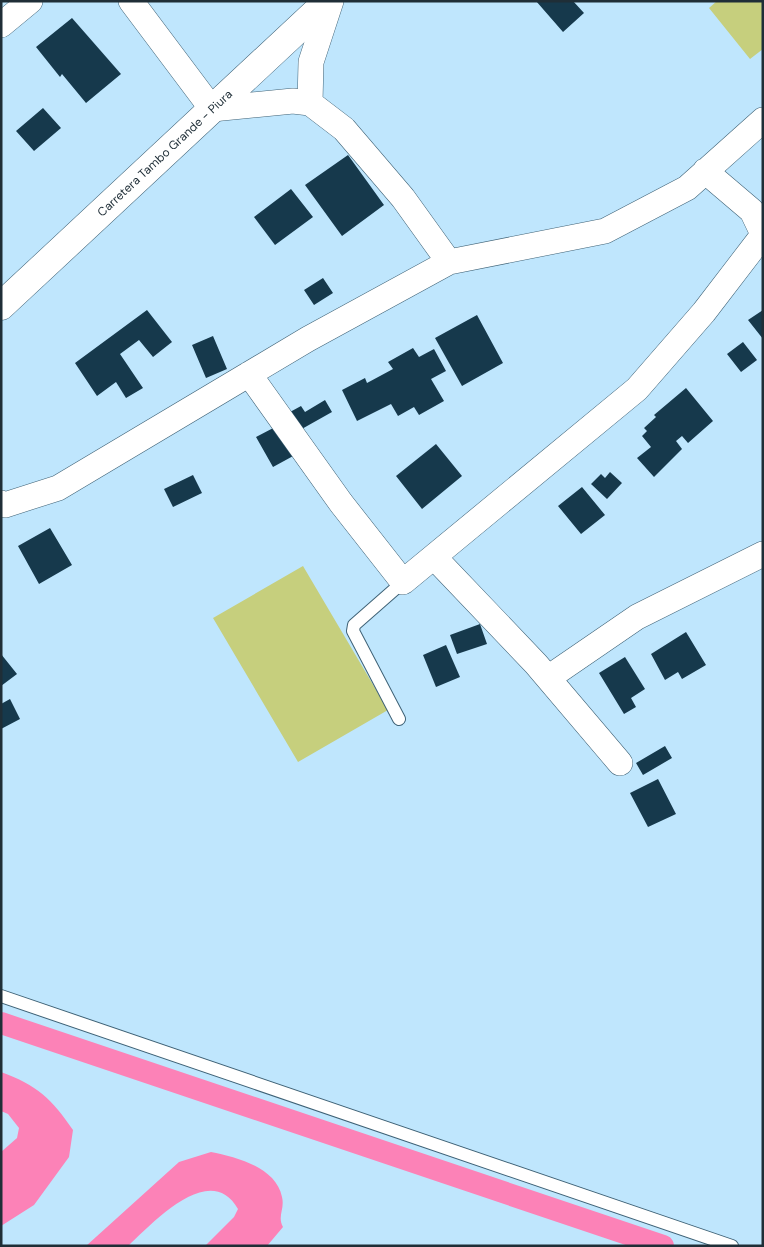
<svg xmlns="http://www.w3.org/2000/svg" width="764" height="1247" font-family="'DM Sans',sans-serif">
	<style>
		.green { fill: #c6cf7d }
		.water { fill: #fc82b7 }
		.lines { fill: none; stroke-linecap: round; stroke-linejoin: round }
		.canal { stroke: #fc82b7; stroke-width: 22 }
		.building { fill: #16394c }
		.lane-casing { stroke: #3f6276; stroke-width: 14 }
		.street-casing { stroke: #3f6276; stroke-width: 26 }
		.secondary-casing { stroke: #3f6276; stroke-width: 29 }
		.lane { stroke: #fff; stroke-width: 12 }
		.street { stroke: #fff; stroke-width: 25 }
		.secondary { stroke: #fff; stroke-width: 28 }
		.labels { text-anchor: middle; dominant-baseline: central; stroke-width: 5; stroke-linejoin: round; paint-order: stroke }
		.street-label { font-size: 12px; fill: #1f2e37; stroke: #daf1ff }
	</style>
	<rect width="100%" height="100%" fill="#bfe6fd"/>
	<!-- green -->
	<path class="green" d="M717 1H763V49L750 59 709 8Z
		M303 566 388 710 298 762 213 618Z"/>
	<!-- water -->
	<path class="water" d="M1 1072C37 1085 52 1099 73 1130L69 1157 34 1205 1 1226V1152L17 1138 19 1128 8 1114 1 1111Z
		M211 1152C236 1157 276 1167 282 1197 285 1209 277 1216 283 1227L267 1246H205L234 1217 238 1209C210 1160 153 1223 128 1246H86L179 1162Z"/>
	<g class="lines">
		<!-- canal -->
		<path class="canal" d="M1 1023 663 1246"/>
	</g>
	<!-- building -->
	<path class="building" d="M536 1H573L584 13 563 32Z
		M72 18 121 74 86 103 62 74 60 77 36 47Z
		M43 108 61 128 34 151 16 131Z
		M348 155 384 205 342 236 305 185Z
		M291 189 313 217 275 245 254 217Z
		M323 278 333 293 314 305 304 290Z
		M147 310 172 342 153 357 139 340 120 354 143 388 126 398 116 382 97 396 75 363Z
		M763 310V339L748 320Z
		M477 315 503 363 462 386 435 338Z
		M213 336 227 369 206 378 192 345Z
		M743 342 757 360 741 372 727 354Z
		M413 348 419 357 434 349 446 371 431 379 444 401 419 415 414 407 398 416 391 404 357 421 342 390 365 378 367 383 393 369 388 362Z
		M686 388 713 421 688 443 682 436 676 441 682 449 654 477 637 458 651 447 642 436 647 431 644 428 656 417 654 415Z
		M325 400 332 412 300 430 290 412 301 406 305 412Z
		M279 425 295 455 273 467 256 437Z
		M436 444 462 476 422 509 396 476Z
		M610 472 622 483 607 499 591 484 601 474 605 478Z
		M193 475 202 493 173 507 164 489Z
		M582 487 605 515 581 534 558 506Z
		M50 528 72 565 39 584 18 546Z
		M480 624 487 644 457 654 450 635Z
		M686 632 706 665 682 679 678 672 665 680 651 654Z
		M446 645 460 677 436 687 423 655Z
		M1 654 17 674 1 686Z
		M625 657 645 689 631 698 636 707 624 714 599 673Z
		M10 699 20 719 1 729V704Z
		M665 746 672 758 643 775 636 763Z
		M658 779 676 814 648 827 630 793Z"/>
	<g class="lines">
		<!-- lane casing -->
		<g class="lane-casing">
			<path id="lane" d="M399 719 353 631 354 625 403 582
				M1 996 732 1246"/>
		</g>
		<!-- street casing -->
		<g class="street-casing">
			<path id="street" d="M131 1 212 109 293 101 310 103 344 129 403 198 449 262
				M1 25 30 1
				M310 103 311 62 331 1
				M705 171 752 211 763 234
				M249 374 341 503 403 582 637 389 704 312 763 235
				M1 503 5 505 58 488 308 339 449 262 605 231 687 188 763 120
				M434 557 536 664 620 763
				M548 678 637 617 763 554"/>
		</g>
		<!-- secondary casing -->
		<g class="secondary-casing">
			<g id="secondary">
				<path id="s1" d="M1 306 328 1"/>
			</g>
		</g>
		<!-- lane -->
		<use href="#lane" class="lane"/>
		<!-- street -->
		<use href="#street" class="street"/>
		<!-- secondary -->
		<use href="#secondary" class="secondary"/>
	</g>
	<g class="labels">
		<!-- street labels -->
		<g class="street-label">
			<text stroke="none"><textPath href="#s1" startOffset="224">Carretera Tambo Grande - Piura</textPath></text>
		</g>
	</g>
	<!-- border -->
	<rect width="764" height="1247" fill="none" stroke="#1f2e37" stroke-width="5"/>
</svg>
